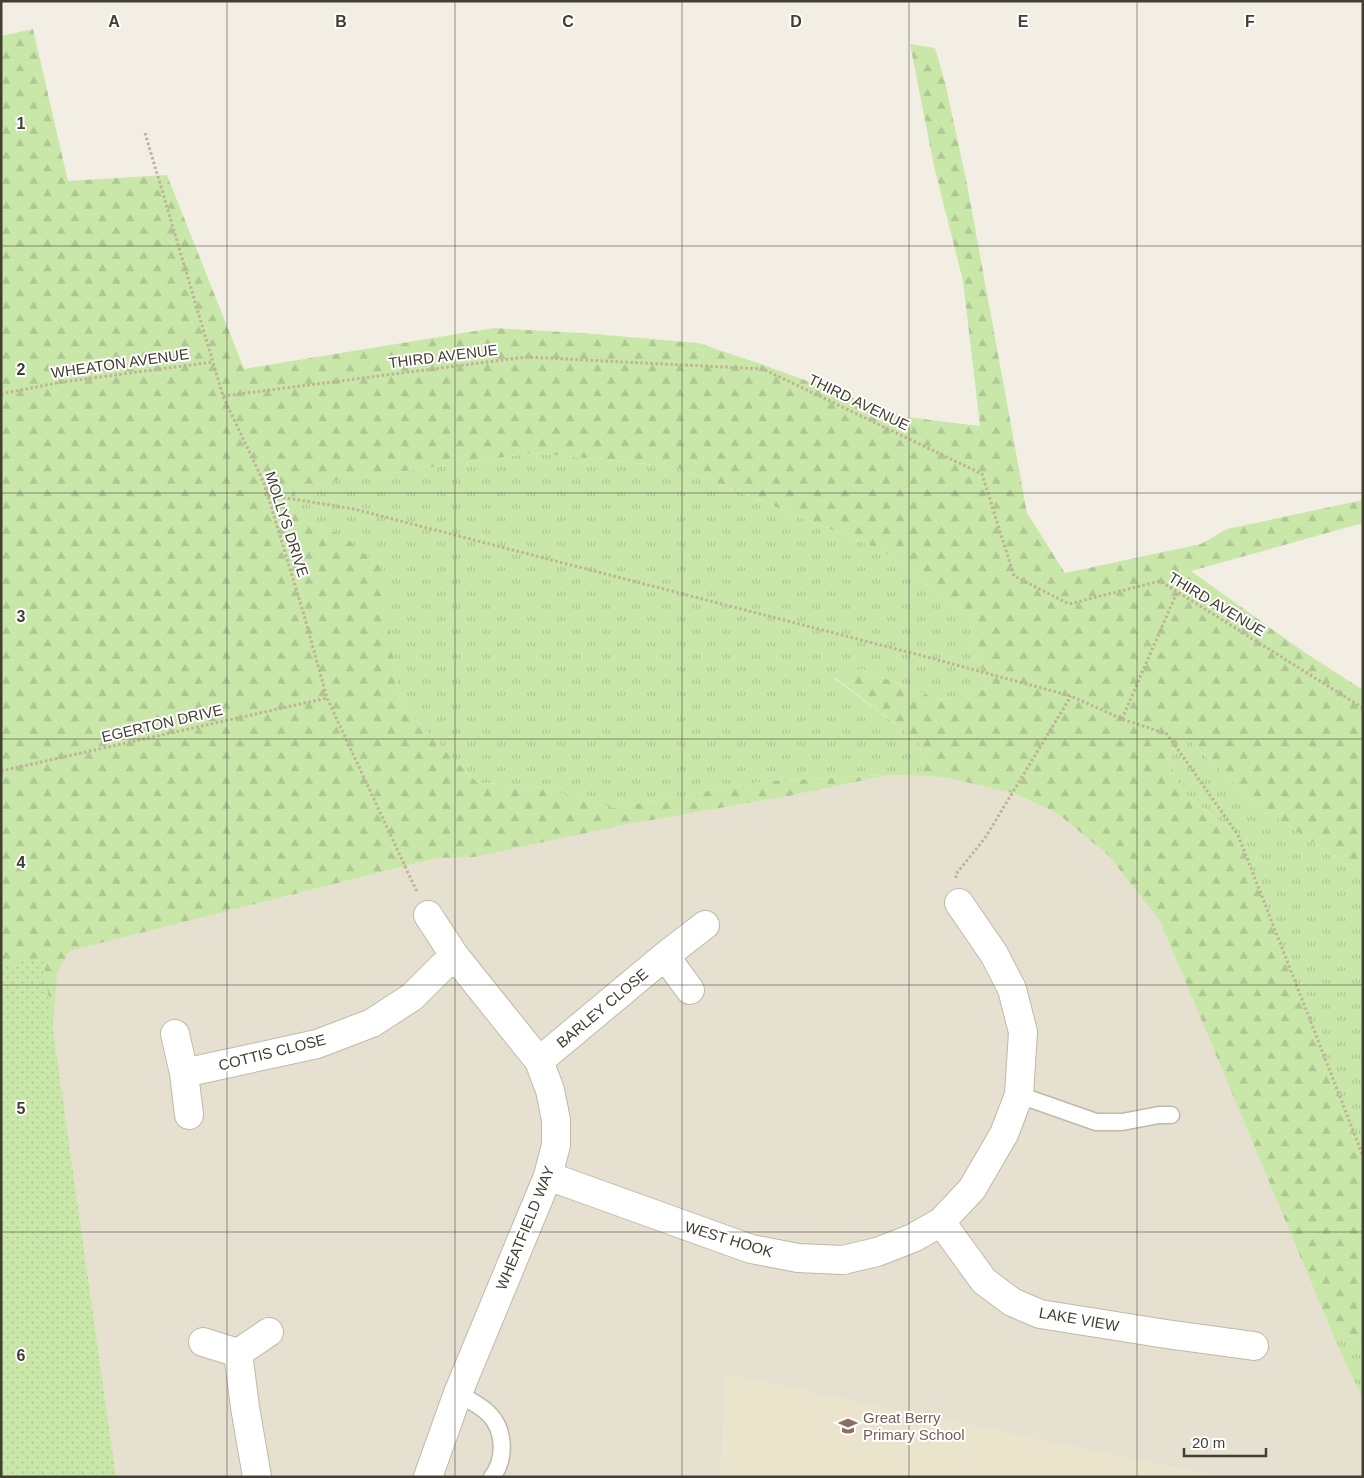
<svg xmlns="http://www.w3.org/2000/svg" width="1364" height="1478" font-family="Arial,sans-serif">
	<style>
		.residential { fill: #e6e0d1 }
		.education { fill: #ebe4cc }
		.grass { fill: url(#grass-tufts) }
		.forest { fill: url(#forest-firs) }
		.park { fill: url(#park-dots) }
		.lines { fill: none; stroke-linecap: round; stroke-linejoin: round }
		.service-casing { stroke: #c0b9a8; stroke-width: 19 }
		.minor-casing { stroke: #c0b9a8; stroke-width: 30 }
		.path { stroke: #bfb296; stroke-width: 3; stroke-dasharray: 2.5 2.5; stroke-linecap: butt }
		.service { stroke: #fff; stroke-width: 16 }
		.minor { stroke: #fff; stroke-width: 28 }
		.grid { fill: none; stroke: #433e33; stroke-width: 1; stroke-opacity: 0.55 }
		.labels { text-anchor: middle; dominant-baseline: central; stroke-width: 4; stroke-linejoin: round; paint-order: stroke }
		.street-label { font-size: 15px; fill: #433e33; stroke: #fff }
		.education-label { font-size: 15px; fill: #785e54; stroke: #fff; text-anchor: start }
		.grid-label { font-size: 16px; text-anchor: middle; font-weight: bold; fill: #433e33; stroke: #fff; stroke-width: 4; stroke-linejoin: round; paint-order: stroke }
	</style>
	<defs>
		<pattern id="grass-tufts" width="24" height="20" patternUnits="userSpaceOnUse" patternTransform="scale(1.25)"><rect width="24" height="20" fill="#cae7aa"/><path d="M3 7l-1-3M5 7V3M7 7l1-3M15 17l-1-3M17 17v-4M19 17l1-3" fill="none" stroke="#afc793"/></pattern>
		<pattern id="forest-firs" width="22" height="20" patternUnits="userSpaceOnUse" patternTransform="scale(1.25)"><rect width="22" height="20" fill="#cae7aa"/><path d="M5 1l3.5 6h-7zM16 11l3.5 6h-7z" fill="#afc793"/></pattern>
		<pattern id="park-dots" width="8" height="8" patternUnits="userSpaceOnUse" patternTransform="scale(1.25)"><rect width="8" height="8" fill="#cae7aa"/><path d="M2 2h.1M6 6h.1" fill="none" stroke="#afc793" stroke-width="1.8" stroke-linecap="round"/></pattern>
	</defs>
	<rect width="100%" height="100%" fill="#f2eee3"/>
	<!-- residential -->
	<path class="residential" d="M889 775 944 777 1013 793 1057 813 1108 855 1160 921 1333 1335 1363 1401V1477H1220L726 1375 721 1477H116L43 957 439 858 794 795Z"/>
	<!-- education -->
	<path class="education" d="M726 1374 1220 1477H721Z"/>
	<!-- grass -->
	<path class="grass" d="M533 453 677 467 882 550 968 617 988 688 940 700 861 669 834 678 920 743 922 776 889 775 766 781 613 808 530 785 478 783 401 705 393 660 341 534 305 521 291 487Z
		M1187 738 1254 802 1343 863 1363 878V1156L1238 835 1182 792 1166 754Z
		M1333 1335 1363 1338V1401Z"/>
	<!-- forest -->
	<path class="forest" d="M33 29 68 181 167 175 244 369 494 328 595 334 698 343 758 363 906 417 980 426 963 281 934 166 910 44 935 48 945 82 967 184 1027 513 1065 573 1201 544 1227 529 1363 500V523L1191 571 1301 650 1363 690V878L1343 863 1254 802 1187 738 1166 754 1182 792 1238 835 1363 1156V1338L1333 1335 1160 921 1108 855 1057 813 1013 793 944 777 922 776 920 743 834 677 861 669 940 700 988 688 968 617 882 550 677 467 533 453 292 487 305 521 341 534 384 570 393 660 401 705 478 783 530 785 613 808 766 781 889 775 794 795 618 826 474 857 438 858 69 951 57 974 53 1028 1 1002V36Z"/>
	<!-- park -->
	<path class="park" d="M43 957 53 1028 116 1477H1V966Z"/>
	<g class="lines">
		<!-- service casing -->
		<g class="service-casing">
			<path id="service" d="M1019 1095 1096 1122H1122L1159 1115H1171
				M458 1393C468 1400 480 1405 488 1413 505 1429 506 1459 492 1477"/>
		</g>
		<!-- minor casing -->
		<g class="minor-casing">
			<path id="minor" d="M665 956 690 990
				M175 1034 184 1073 317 1044 372 1023 412 997 454 955
				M539 1061 665 956 705 925
				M184 1073 189 1115
				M548 1176 751 1249 798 1258 843 1260 877 1252 913 1238 941 1222 972 1189 1004 1134 1019 1095 1023 1032 1012 989 994 954 959 903
				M941 1222 984 1281 1012 1302 1040 1314 1166 1334 1254 1346
				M203 1342 238 1353 245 1407 257 1477
				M238 1353 269 1332
				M428 1477 458 1393 548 1176 556 1145V1120L550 1090 539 1061 454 955 428 915"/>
		</g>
		<!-- path -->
		<path class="path" d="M145 133 223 396 264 483 304 615 327 698 417 892
			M1 394 62 382 213 362
			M223 396 526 357 763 369 982 474 1014 576 1069 604 1160 581 1363 708
			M268 495 354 509 923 656 1071 696 1122 719 1167 734 1238 835 1363 1156
			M1122 719 1177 592
			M1 771 327 698
			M956 878V874L985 838 1071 696"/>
		<!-- service -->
		<use href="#service" class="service"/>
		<!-- minor -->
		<use href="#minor" class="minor"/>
	</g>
	<!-- grid -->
	<path class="grid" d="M227 1V1477M455 1V1477M682 1V1477M909 1V1477M1137 1V1477M1 246H1363M1 493H1363M1 739H1363M1 985H1363M1 1232H1363"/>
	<!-- icons -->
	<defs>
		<g id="school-bare" transform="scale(1.5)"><path d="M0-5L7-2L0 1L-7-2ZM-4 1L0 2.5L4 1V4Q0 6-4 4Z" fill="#8d6e63" stroke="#fff" stroke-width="2.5" paint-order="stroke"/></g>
	</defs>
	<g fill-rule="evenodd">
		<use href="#school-bare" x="848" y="1426"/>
	</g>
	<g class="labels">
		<!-- street labels -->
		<g class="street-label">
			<text transform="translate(443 356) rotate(-7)">THIRD AVENUE</text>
			<text transform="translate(120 363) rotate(-8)">WHEATON AVENUE</text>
			<text transform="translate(859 402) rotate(26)">THIRD AVENUE</text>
			<text transform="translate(287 524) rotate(72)">MOLLYS DRIVE</text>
			<text transform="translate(1217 604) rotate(31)">THIRD AVENUE</text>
			<text transform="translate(162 723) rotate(-13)">EGERTON DRIVE</text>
			<text transform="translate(602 1008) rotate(-40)">BARLEY CLOSE</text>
			<text transform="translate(272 1052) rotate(-14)">COTTIS CLOSE</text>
			<text transform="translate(525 1228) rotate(-68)">WHEATFIELD WAY</text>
			<text transform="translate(729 1239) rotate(17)">WEST HOOK</text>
			<text transform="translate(1079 1319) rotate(10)">LAKE VIEW</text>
		</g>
		<!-- education labels -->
		<g class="education-label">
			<text x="863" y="1417">Great Berry<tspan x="863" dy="17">Primary School</tspan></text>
		</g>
	</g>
	<g class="grid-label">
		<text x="114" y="27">A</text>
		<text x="341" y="27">B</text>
		<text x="568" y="27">C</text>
		<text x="796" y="27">D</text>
		<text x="1023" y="27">E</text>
		<text x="1250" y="27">F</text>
		<text x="21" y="129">1</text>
		<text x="21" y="375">2</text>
		<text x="21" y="622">3</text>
		<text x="21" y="868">4</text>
		<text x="21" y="1114">5</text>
		<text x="21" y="1361">6</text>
	</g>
	<!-- border -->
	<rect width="1364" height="1478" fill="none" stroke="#433e33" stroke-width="5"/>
	<!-- scale -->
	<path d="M1184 1448v8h82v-8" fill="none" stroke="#433e33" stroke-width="2.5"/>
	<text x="1192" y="1448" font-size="15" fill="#433e33" stroke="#ffffff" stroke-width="4" paint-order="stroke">20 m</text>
</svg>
